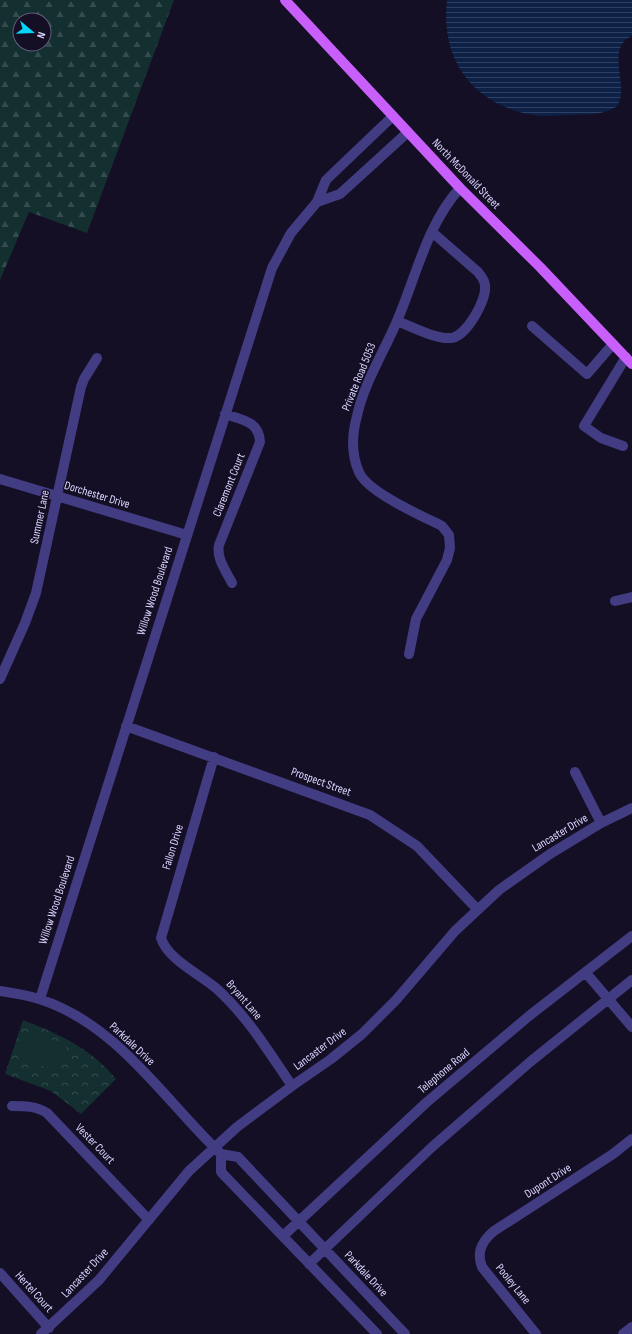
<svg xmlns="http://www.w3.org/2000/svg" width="632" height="1334" font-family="'Sofia Sans Condensed',sans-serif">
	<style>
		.forest { fill: url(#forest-firs); fill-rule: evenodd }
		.park { fill: url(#park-crowns) }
		.garden { fill: #132f2f }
		.water { fill: url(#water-rules) }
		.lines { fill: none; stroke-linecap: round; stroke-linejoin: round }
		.minor { stroke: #423c83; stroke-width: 10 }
		.major { stroke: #c85ffb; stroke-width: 10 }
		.labels { text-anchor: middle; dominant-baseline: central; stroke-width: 3; stroke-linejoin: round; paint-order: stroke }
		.street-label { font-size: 12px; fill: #dbd5fe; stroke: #140f25 }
	</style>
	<defs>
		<pattern id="forest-firs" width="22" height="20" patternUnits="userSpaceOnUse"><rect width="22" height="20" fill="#132f2f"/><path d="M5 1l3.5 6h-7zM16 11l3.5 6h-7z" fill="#354c4e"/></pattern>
		<pattern id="park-crowns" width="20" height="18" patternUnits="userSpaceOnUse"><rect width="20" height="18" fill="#132f2f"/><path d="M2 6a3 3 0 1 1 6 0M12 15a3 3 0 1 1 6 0" fill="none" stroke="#354c4e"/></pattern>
		<pattern id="water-rules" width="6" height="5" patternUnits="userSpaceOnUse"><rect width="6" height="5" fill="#0d2046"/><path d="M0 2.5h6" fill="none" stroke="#304062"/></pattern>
	</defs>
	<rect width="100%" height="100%" fill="#140f25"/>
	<!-- forest -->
	<path class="forest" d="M0 0H174L87 233 29 212 0 280ZM20 20H44V44H20Z"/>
	<!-- park -->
	<path class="park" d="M23 1020C59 1034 91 1048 116 1079L81 1114 51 1091 5 1074Z"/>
	<!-- garden -->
	<path class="garden" d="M26 1032 67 1045 59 1071 17 1057Z"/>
	<!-- water -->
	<path class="water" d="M447 0H632V36C603 49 632 89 616 107 600 116 586 114 569 115 557 115 545 117 533 115 473 105 440 60 447 0Z"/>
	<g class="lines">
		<!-- minor -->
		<path class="minor" d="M317 202 340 194 408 132
			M397 321C413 327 434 339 451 338 466 337 487 300 485 286 485 280 481 276 478 272L432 232
			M532 326 587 374 613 344
			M225 414C242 420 259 421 260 442L219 545C216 558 226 571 232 583
			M623 446 601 438 584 426 626 357
			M0 479 187 535
			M615 601 632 597
			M409 654 416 619 447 560 450 548 449 535 442 526C422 516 367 492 359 472 351 454 352 434 357 416 364 383 384 352 397 321 416 277 427 224 460 188
			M0 679 25 623 36 593 81 387 84 379 97 358
			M126 726 370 815 417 846 478 910
			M214 757 161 938C168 960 200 974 217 989 247 1016 269 1052 292 1086
			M575 772 601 823
			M586 973 632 1027
			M0 991C13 993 26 995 39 999 118 1024 164 1100 221 1154L238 1157 405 1334
			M40 999 272 268 291 233 317 202 326 180 393 116
			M12 1106C25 1106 36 1106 47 1113L149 1220
			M221 1154V1172L377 1334
			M283 1236 427 1102 529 1016 632 936
			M309 1264 432 1147 530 1062 632 980
			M0 1273 49 1328
			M41 1334 99 1280 189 1171 237 1127 292 1086 331 1059 362 1034 396 1000 455 931 499 890 550 854 601 823 632 808
			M536 1334 482 1267C476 1252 482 1241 494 1231L613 1154 632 1139
			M623 1334 632 1327"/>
		<!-- major -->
		<path class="major" d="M285 0 460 188 540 267 632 364"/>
	</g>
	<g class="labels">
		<!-- street labels -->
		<g class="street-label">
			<text transform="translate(466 174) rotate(46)">North McDonald Street</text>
			<text transform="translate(359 377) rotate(-68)">Private Road 5053</text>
			<text transform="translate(229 485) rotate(-68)">Claremont Court</text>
			<text transform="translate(97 495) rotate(17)">Dorchester Drive</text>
			<text transform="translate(40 517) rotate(-78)">Summer Lane</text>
			<text transform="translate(155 591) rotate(-72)">Willow Wood Boulevard</text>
			<text transform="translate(321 782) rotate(20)">Prospect Street</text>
			<text transform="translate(560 833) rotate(-31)">Lancaster Drive</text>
			<text transform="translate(173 847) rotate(-73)">Fallon Drive</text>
			<text transform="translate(57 900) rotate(-72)">Willow Wood Boulevard</text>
			<text transform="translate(244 1000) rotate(49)">Bryant Lane</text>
			<text transform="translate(132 1044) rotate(43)">Parkdale Drive</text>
			<text transform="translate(320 1049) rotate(-37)">Lancaster Drive</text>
			<text transform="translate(444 1071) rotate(-40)">Telephone Road</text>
			<text transform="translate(95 1144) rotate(46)">Vester Court</text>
			<text transform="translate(548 1181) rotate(-33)">Dupont Drive</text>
			<text transform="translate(85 1273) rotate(-47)">Lancaster Drive</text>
			<text transform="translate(366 1274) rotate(47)">Parkdale Drive</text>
			<text transform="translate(513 1284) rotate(51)">Pooley Lane</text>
			<text transform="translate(34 1292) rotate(48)">Hertel Court</text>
		</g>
	</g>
	<!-- north arrow -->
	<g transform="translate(32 32) rotate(109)"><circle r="19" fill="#140f25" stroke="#645e7c"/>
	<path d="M0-3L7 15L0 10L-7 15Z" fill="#06d5f8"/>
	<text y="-6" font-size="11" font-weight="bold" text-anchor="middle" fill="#dbd5fe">N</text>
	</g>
</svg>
